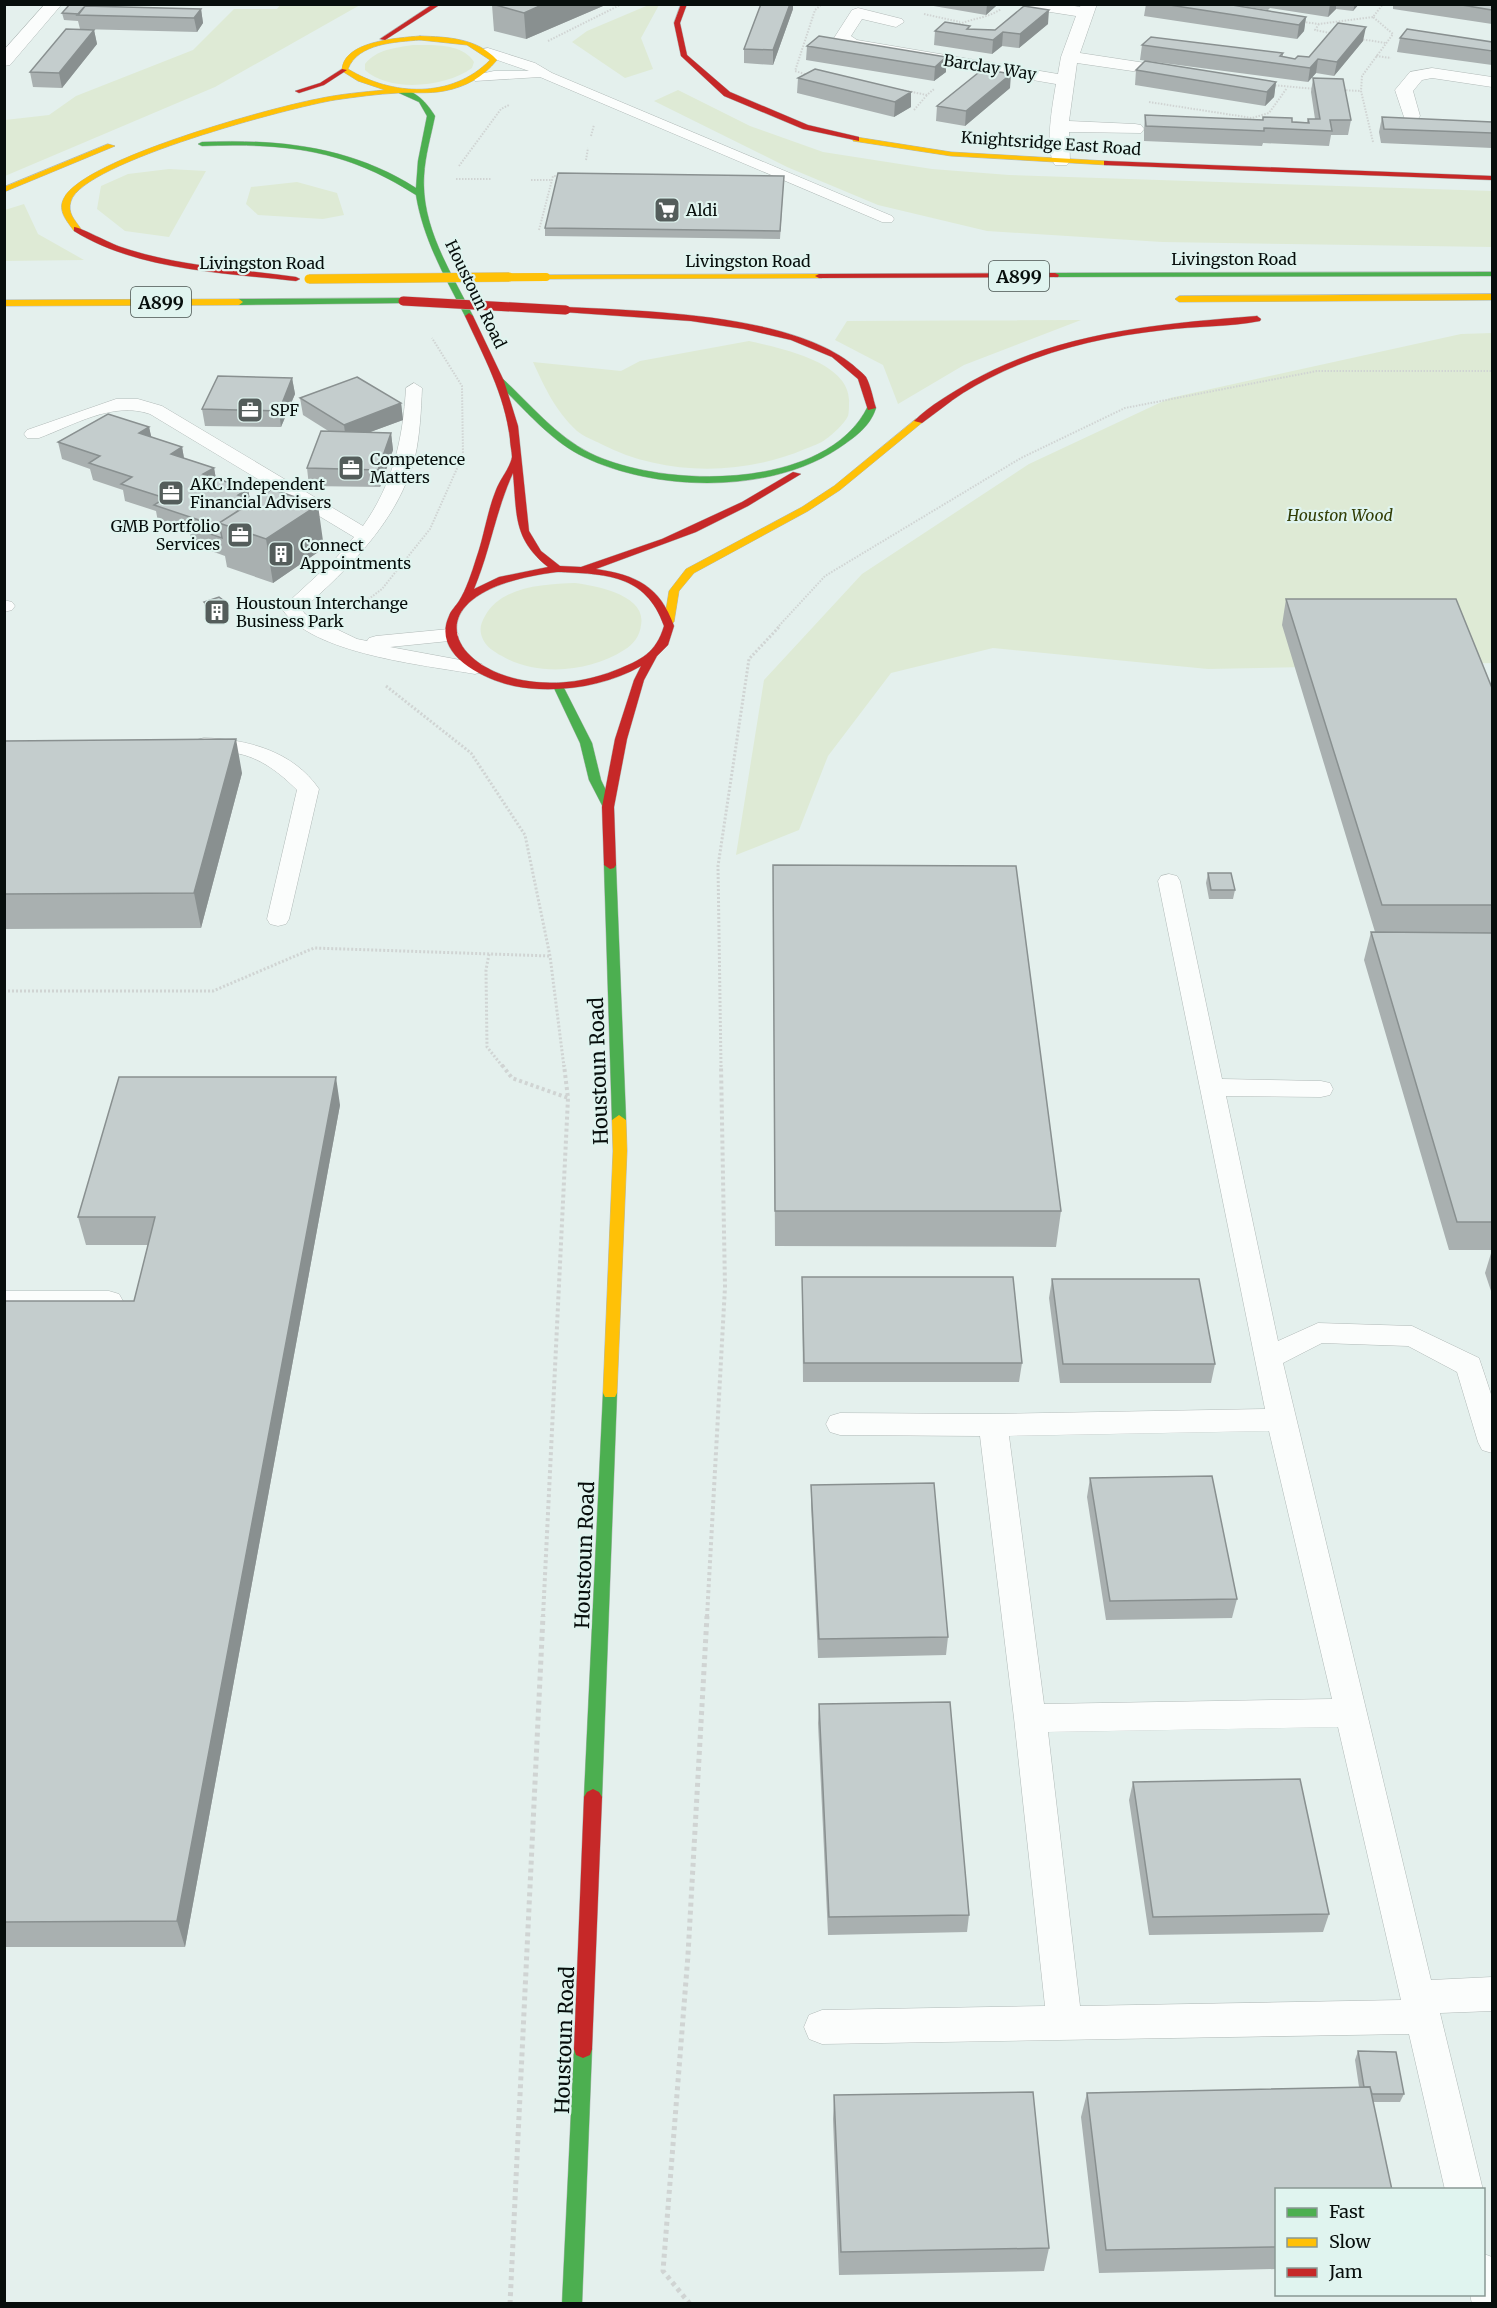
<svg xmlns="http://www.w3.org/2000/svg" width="1497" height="2308" font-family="Merriweather,serif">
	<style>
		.green { fill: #deead5 }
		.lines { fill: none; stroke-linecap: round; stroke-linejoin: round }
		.lane-casing { stroke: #b1bab8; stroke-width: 1 }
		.street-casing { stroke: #b1bab8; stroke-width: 1 }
		.fast-casing { stroke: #b1bab8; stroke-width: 1 }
		.slow-casing { stroke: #b1bab8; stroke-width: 1 }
		.jam-casing { stroke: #b1bab8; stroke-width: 1 }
		.path-far3 { stroke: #d0d4d3; stroke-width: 2; stroke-dasharray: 1.5 1.5; stroke-linecap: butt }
		.path-far2 { stroke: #d0d4d3; stroke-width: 3; stroke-dasharray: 2 2; stroke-linecap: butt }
		.path-far1 { stroke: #d0d4d3; stroke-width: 4; stroke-dasharray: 3 3; stroke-linecap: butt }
		.path { stroke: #d0d4d3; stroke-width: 5; stroke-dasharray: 4 4; stroke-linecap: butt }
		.lane { fill: #fbfdfc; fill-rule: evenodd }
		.street { fill: #fbfdfc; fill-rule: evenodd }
		.fast { fill: #4caf50; fill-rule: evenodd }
		.slow { fill: #ffc107; fill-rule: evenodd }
		.jam { fill: #c62828; fill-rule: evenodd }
		.slow-bridge-far1-casing { stroke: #c4c9c8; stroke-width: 8; stroke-linecap: butt }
		.slow-bridge-casing { stroke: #c4c9c8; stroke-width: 10; stroke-linecap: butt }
		.jam-bridge-casing { stroke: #c4c9c8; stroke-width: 10; stroke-linecap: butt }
		.slow-bridge-far1 { stroke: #ffc107; stroke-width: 8 }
		.slow-bridge { stroke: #ffc107; stroke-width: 9 }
		.jam-bridge { stroke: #c62828; stroke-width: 9 }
		.wall { fill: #a9b0b0 }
		.shaded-wall { fill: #899090 }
		.building { fill: #c4cdcd; stroke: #899090; stroke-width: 1.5 }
		.labels { text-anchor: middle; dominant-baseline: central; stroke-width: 4.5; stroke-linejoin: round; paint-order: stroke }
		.far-street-label { font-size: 16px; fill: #070e0c; stroke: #e0f4ef }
		.far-poi-label { font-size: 16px; fill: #070e0c; stroke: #e0f4ef; text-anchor: start }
		.far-park-label { font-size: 16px; font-style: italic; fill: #323e06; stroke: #e0f4ef }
		.shield { fill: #e0f4ef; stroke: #485350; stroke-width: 1.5 }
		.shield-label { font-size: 18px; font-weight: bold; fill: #070e0c }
		.street-label { font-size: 20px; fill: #070e0c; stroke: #e0f4ef }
	</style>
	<rect width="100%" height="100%" fill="#e4f0ed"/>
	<!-- green -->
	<path class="green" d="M281 4 360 5 215 87 5 176V120L49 115 76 96 193 50 234 9H277Z
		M651 4 659 5 641 38 653 69 625 78 572 42 587 31Z
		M413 45C432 45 463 43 474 62L472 68C446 87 390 93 365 70V64C377 49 395 48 413 45Z
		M678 90 750 126 823 152 932 169 1009 175 1492 191V247L1162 242 987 231 878 205 787 167 654 101Z
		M169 169 206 171 169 237 125 231 97 209 101 186 128 174Z
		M297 182 337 193 344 215 323 219 258 215 246 204 251 187Z
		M24 204 38 234 84 260 5 261V210Z
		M1081 320 964 365 898 404 883 365 835 340 847 321Z
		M1492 333V663L1208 669 993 648 891 673 828 756 799 830 736 855 764 680 862 574 1029 464 1170 398 1461 334Z
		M749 341C780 348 852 362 849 403 849 406 849 413 848 416 845 423 832 435 826 439 820 444 812 446 805 449 742 476 663 476 601 444 594 440 584 437 577 431 555 410 546 390 533 362L621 371 640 361Z
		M575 583C596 586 647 595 641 625 640 636 633 645 624 650 590 672 538 677 502 656 494 652 485 646 482 637 479 629 481 623 485 616 501 586 545 584 575 583Z"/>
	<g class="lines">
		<!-- lane casing -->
		<g class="lane-casing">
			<path id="lane" d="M488 48 535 63 552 73 892 216 894 219 892 222H882L540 77 475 81 473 78 475 75 494 71H529L483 55 482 52 483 49Z
				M414 383 422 388C421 411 420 434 415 457 398 521 350 567 302 610L305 614 357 639 367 641 369 638 376 636 449 629 456 631 459 635 456 639 449 641 390 647 482 664 485 668 482 672 475 674C424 665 312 654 282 609L285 605 336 558 354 537 150 414C113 401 74 425 39 438H27L24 434 27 430 116 399H138L162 406 363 526C393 484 403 439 406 388Z
				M4 600 12 602 15 606 12 610 4 612Z
				M204 738C247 739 293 751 319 789L289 919 286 924 278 926 270 924 267 919 297 790C280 773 260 757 235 753 223 750 209 752 197 748L194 744 197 740Z
				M1169 874 1177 876 1180 881 1222 1079 1321 1081 1330 1083 1333 1089 1330 1095 1321 1097 1226 1096 1278 1341 1318 1323 1412 1326 1479 1358 1492 1397V1453L1482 1450 1478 1442 1457 1372 1408 1346 1322 1343 1283 1363 1431 1980 1492 1977V2011L1440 2013 1483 2190H1445L1409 2034 822 2044 809 2039 804 2027 809 2015 822 2010 1045 2006 1014 1718 980 1436 840 1435 830 1432 826 1424 830 1416 840 1413 993 1414 1265 1409 1158 881 1161 876ZM1269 1431 1332 1699 1044 1704 1009 1436ZM1338 1727 1401 2000 1080 2006 1048 1732Z
				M4 1291H109L119 1294 123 1301 119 1308 109 1311H4Z
				M1484 2254 1492 2257V2304H1472L1470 2294H1484Z"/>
		</g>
		<!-- street casing -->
		<g class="street-casing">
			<path id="street" d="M45 4H62L10 65 4 66V50Z
				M1023 4H1063L1080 7 1081 4H1097L1080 53 1152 64 1155 68 1152 72 1146 73 1077 63 1069 121 1135 124 1141 125 1144 129 1141 133 1069 132 1070 161 1067 165H1055C1044 150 1053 102 1056 84L852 49 834 38 852 10 858 8 902 19 904 22 896 27 862 19 851 36 857 40 1058 74 1061 57 1076 16 1031 9Z
				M1432 68 1492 77V87L1432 78 1422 80 1413 91 1420 116 1417 120H1405L1395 90 1410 72Z"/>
		</g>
		<!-- fast casing -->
		<g class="fast-casing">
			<path id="fast" d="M399 89C416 90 427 103 435 116 431 136 425 156 424 176 421 227 451 272 473 316L472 318 465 316C445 277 423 239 416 195 345 149 285 143 202 146L198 144 202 142C278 139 350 146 416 188L418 161 427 116 419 102 399 93Z
				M1492 272V276L1055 277 1051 275 1055 273Z
				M403 298 407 301 406 303 239 305 235 302 239 299Z
				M497 379H503C530 404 556 436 590 453 663 489 827 491 868 406L876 408C870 427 855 437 839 448 771 494 657 492 584 457 550 441 524 408 497 383Z
				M558 683 563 686 592 743 601 780 614 807 612 809H604L589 780 580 743 553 686Z
				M610 861 616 865 626 1120 619 1125 612 1120 604 865Z
				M610 1387 615 1389 617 1393 602 1797 599 1802 593 1805 587 1802 584 1797 603 1393 605 1389Z
				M583 2040 590 2043 592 2049 582 2304H562L574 2049 576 2043Z"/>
		</g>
		<!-- slow casing -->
		<g class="slow-casing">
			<path id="slow" d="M420 36C448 37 477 38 497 60 483 77 466 87 444 91 428 94 414 92 398 93 377 94 356 97 335 100 292 107 83 162 71 201 67 213 75 220 81 229L80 231H74C67 221 57 211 64 198 84 159 270 108 317 99 340 94 363 92 385 90L358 81 342 71C342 41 397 38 420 36ZM420 40 467 45 490 60C452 99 392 96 348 69 358 43 396 42 420 40Z
				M856 137 951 152 1107 161 1111 163 1107 165 951 156 853 141V137Z
				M108 144 115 146 4 192V187Z
				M819 274 823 276 822 278 546 279 542 277 546 275Z
				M1492 294V300L1179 302 1175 299 1179 296Z
				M4 300 239 299 243 302 239 305 4 306Z
				M916 419 924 421 840 490 808 511 694 573 679 591 674 622 669 625 665 624 664 622 669 591 686 569 802 507 834 486Z
				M619 1115 626 1120 627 1151 617 1393 615 1397H605L603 1393 613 1151 612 1120Z"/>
		</g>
		<!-- jam casing -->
		<g class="jam-casing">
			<path id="jam" d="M433 4H441L385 40 380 39Z
				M681 4H687L680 23 687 55 730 92 808 125 859 137V141L803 129 724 96 681 56 674 23Z
				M342 69 347 70 324 85 299 93 295 91 320 83Z
				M1107 161 1492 176V180L1104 165V161Z
				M74 227C80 227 111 244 121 247 176 266 238 269 296 277L300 279 296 281C225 273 136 270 74 231Z
				M1055 273 1059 275 1058 277 819 278 815 276 819 274Z
				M566 307C645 311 791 314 853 365 857 369 863 373 866 377 871 386 873 399 876 408L868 410 858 379 832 357 791 340 744 329 691 321 563 312V308Z
				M469 313 473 316 504 381 518 426 529 531 541 551 560 566 581 567 662 539 742 502 793 472 801 474 748 506 696 532 596 569C636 575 660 586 674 626L668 645 657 656 644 680 627 739 614 807 616 865 614 868 610 869 604 865 602 807 615 739 634 680 641 666C605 687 554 694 514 686 485 680 431 655 449 616 451 610 456 606 459 601 466 590 472 572 476 559 484 537 487 512 496 490 500 479 510 468 512 457 512 452 510 444 510 439 505 395 483 355 465 316ZM513 473C517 515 513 539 548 567L499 577 474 589C490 551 496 510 513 473ZM557 572C605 574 646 574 664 626 656 653 641 660 616 670 483 723 366 596 557 572Z
				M1257 316 1261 319 1260 321C1229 327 1195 326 1164 330 1092 338 1025 355 963 393 949 402 936 413 922 423L914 421C930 405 952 393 970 382 1059 332 1157 324 1257 316Z
				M593 1789 599 1792 602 1797 592 2049 590 2055 583 2058 576 2055 574 2049 584 1797 587 1792Z"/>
		</g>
		<!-- path-far3 -->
		<path class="path-far3" d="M924 14 960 22
			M1303 22 1319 24 1373 17
			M1319 24 1315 30 1335 34
			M954 27C969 18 987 19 1001 9
			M1360 39 1386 43
			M548 41 622 4
			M1376 56 1391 58
			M808 75 795 71 815 10 822 4
			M1272 85 1315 89
			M902 90 927 95 934 89
			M1340 90 1361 91
			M1149 102 1252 118 1269 113 1287 88
			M914 110 927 95
			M591 136 594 125
			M1373 142 1361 91 1362 76 1393 34 1373 17 1383 4
			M586 160 588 148
			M459 166 501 109 509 105
			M456 179H491
			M531 180H552
			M539 230 553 176H562
			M354 610 382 589 430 529 463 455 462 386 432 338
			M777 628 825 576 1021 458 1125 408 1317 371H1492"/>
		<!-- path-far2 -->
		<path class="path-far2" d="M386 686 471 753 525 835 550 956 564 1067
			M489 954 486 970 487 1047 503 1067
			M4 991H213L314 948 550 956
			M721 1067 718 866 749 659 779 627"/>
		<!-- path-far1 -->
		<path class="path-far1" d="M502 1065 512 1078 568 1098 564 1065
			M543 1617 568 1098
			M707 1617 725 1287 721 1065"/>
		<!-- path -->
		<path class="path" d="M510 2304 543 1616
			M690 2304 663 2271 688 1955 707 1616"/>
		<!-- lane -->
		<use href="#lane" class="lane"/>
		<!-- street -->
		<use href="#street" class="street"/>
		<!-- fast -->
		<use href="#fast" class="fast"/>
		<!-- slow -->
		<use href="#slow" class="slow"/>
		<!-- jam -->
		<use href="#jam" class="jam"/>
		<!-- slow-bridge-far1 casing -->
		<g class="slow-bridge-far1-casing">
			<path id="slow-bridge-far1" d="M331 279 546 277"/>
		</g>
		<!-- slow-bridge casing -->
		<g class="slow-bridge-casing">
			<path id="slow-bridge" d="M309 279 509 277"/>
		</g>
		<!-- jam-bridge casing -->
		<g class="jam-bridge-casing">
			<path id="jam-bridge" d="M403 301 566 310"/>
		</g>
		<!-- slow-bridge-far1 -->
		<use href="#slow-bridge-far1" class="slow-bridge-far1"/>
		<!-- slow-bridge -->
		<use href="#slow-bridge" class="slow-bridge"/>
		<!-- jam-bridge -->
		<use href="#jam-bridge" class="jam-bridge"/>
	</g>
	<!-- wall -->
	<path class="wall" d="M761 4H793V9L773 65 744 63V49Z
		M922 4H996V6L986 15Z
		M1146 4H1226L1306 17 1304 31 1297 39 1144 16Z
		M1227 4H1359L1353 11 1336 9 1328 17 1270 8 1268 10Z
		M1393 4H1492V24L1393 9Z
		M492 5 603 6 526 39 494 31Z
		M92 6 201 9 203 23 197 32 80 29 78 21 64 20 62 13Z
		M1048 24 1019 48 1002 46 992 54 934 45 935 31 970 29 995 30Z
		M94 30 97 44 62 88 33 87 30 72Z
		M1400 38 1492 42V65L1397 52Z
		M1363 41 1334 76 1316 73 1308 82 1140 60 1142 45 1283 53V57L1295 59 1309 57Z
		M807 46 946 57V72L934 81 806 60Z
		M1136 70 1276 82 1274 97 1265 106 1135 85Z
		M798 78 911 92V107L894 117 797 93Z
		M1313 78 1351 120 1348 135H1331L1329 146 1263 143 1262 146 1144 141V130L1145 115 1307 122 1308 119H1315L1311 92Z
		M1010 88 965 126 936 121 937 106Z
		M1382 117 1492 122V148L1381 143 1379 132Z
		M784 176 780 239 545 236V228Z
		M292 378 295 394 281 427 205 426 202 409Z
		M300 398 401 403 403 420 370 432 391 433 393 450 380 487 309 486 307 468 330 432 303 415Z
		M149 427 151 437 182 447 184 458 214 468 216 479 248 489 250 499 324 548 273 583 227 567 225 556 192 544 190 533 158 522 156 511 125 501 123 490 93 480 90 469 62 459 58 442Z
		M1286 599 1492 688V933L1375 932 1282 625Z
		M204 602 227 603 228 612 213 618 206 612Z
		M4 741 242 773 201 928 4 929Z
		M773 865 1061 1211 1056 1247 775 1246Z
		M1208 873 1235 890 1233 899H1209L1206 883Z
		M1371 932 1492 933V1250H1449L1364 960Z
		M340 1105 185 1947H4V1301H134L148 1245H86L78 1217Z
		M1492 1250V1294L1485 1273Z
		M802 1277 1022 1363 1019 1382H803Z
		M1052 1279 1215 1364 1211 1383H1060L1049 1298Z
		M1090 1478 1237 1599 1232 1618 1106 1620 1087 1497Z
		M811 1485 948 1637 946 1655 818 1658 811 1504Z
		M819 1704 969 1915 967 1932 828 1935 818 1723Z
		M1133 1782 1329 1914 1323 1932 1149 1935 1129 1800Z
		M1358 2051 1404 2094 1400 2102H1373L1276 2190V2269L1099 2273 1081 2117 1087 2093 1359 2087 1355 2060Z
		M834 2095 1049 2248 1044 2271 839 2275 833 2119Z"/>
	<!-- shaded-wall -->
	<path class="shaded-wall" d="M544 4H603V6L526 39 524 13Z
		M790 4H793V9L773 65V50Z
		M987 4H996V6L986 15Z
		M1330 4H1336V9L1328 17Z
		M1355 4H1359L1353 11Z
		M201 9 203 23 197 32 194 18Z
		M1049 10 1048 24 1019 48 1020 34Z
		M1306 17 1304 31 1297 39 1299 25Z
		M1366 27 1363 41 1334 76 1337 62Z
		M94 30 97 44 62 88 59 73Z
		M1003 32 1002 46 992 54 993 40Z
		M946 57V72L934 81 935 67Z
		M1318 59 1316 73 1308 82 1310 68Z
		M1011 74 1010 88 965 126 966 111Z
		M1276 82 1274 97 1265 106 1267 92Z
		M911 92V107L894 117 895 102Z
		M292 378 295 394 281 427 279 411Z
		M401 403 403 420 346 441 344 425Z
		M149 427 153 444 139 433Z
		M391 433 393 450 380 487 378 470Z
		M182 447 185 464 171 454Z
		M214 468 217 485 203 474Z
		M248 489 251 506 238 495Z
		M318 505 324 548 273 583 266 539Z
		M227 603 228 612 213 618 211 609Z
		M236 739 242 773 201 928 194 893Z
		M336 1077 340 1105 185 1947 177 1921Z"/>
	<!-- building -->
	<path class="building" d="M70 4H89L88 6H85L79 14 62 13Z
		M492 4H544L524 13Z
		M761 4H790L773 50 744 49Z
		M1163 4H1226L1306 17 1299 25Z
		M1456 4H1492V10Z
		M85 6 201 9 194 18 77 15Z
		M1024 6 1049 10 1020 34 1003 32 993 40 935 31 945 22 970 26 967 29 995 30Z
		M1338 23 1366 27 1337 62 1318 59 1310 68 1142 45 1151 37 1283 53 1280 56 1295 59 1298 56 1309 57Z
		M66 29 94 30 59 73 30 72Z
		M1407 29 1492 42V51L1400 38Z
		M819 36 946 57 935 67 807 46Z
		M1145 61 1276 82 1267 92 1136 70Z
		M815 69 911 92 895 102 798 78Z
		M983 69 1011 74 966 111 937 106Z
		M1313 78 1343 79 1351 120H1330L1332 131 1264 128V131L1146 126 1145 115 1263 120V117L1292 118V122L1309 123 1308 119H1320Z
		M1382 117 1492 122V133L1384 129Z
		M558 173 784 176 780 231 545 228Z
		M218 376 292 378 279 411 202 409Z
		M357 377 401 403 344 425 300 398Z
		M108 414 149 427 139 433 182 447 171 454 214 468 203 474 248 489 238 495 254 501 219 523 222 538 189 527 199 520 154 505 165 498 121 484 132 477 89 463 100 456 58 442Z
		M321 431 391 433 378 470 307 468Z
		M272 489 318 505 266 539 219 523Z
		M219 597 227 603 211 609 204 602Z
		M1286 599H1456L1492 688V905H1382Z
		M236 739 194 893 4 894V741Z
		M773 865 1016 866 1061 1211H775Z
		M1208 873H1231L1235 890H1211Z
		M1371 932 1492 933V1222H1457Z
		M119 1077H336L177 1921 4 1922V1301H134L155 1217H78Z
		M802 1277H1013L1022 1363H804Z
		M1052 1279H1199L1215 1364H1063Z
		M1212 1476 1237 1599 1110 1601 1090 1478Z
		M934 1483 948 1637 819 1639 811 1485Z
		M950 1702 969 1915 829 1917 819 1704Z
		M1300 1779 1329 1914 1153 1917 1133 1782Z
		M1358 2051 1396 2052 1404 2094H1372L1370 2087H1364Z
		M1370 2087 1392 2190H1276V2247L1106 2250 1087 2093Z
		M1033 2092 1049 2248 841 2252 834 2095Z"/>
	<!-- icons -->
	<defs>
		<g id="supermarket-square" transform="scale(1.35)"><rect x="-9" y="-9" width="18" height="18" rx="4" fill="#545d5b" stroke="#e0f4ef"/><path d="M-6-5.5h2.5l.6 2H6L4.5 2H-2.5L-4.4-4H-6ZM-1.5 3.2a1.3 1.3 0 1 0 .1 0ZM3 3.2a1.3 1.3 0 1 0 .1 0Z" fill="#fff"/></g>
		<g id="office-square" transform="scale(1.35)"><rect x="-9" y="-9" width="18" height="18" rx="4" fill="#545d5b" stroke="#e0f4ef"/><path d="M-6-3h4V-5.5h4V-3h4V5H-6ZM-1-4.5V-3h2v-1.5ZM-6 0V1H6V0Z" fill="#fff"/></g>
		<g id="building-square" transform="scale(1.35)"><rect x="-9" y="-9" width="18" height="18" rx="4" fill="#545d5b" stroke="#e0f4ef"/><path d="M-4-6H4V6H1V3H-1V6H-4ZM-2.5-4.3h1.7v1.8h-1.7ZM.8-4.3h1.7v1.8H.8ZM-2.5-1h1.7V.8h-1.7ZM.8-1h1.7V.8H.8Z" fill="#fff"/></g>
	</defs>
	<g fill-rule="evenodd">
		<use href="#supermarket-square" x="667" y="210"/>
		<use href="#office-square" x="250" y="410"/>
		<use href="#office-square" x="351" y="468"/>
		<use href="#office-square" x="171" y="493"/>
		<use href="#office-square" x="240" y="535"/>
		<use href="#building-square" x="281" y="554"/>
		<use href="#building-square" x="217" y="612"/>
	</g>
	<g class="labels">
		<!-- far-street labels -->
		<g class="far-street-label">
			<text transform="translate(990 67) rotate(9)">Barclay Way</text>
			<text transform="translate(1051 143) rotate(4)">Knightsridge East Road</text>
			<text x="1234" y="259">Livingston Road</text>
			<text x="748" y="261">Livingston Road</text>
			<text x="262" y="263">Livingston Road</text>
			<text transform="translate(476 294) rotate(64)">Houstoun Road</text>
		</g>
		<!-- far-poi labels -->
		<g class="far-poi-label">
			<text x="686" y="210">Aldi</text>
			<text x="270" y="410">SPF</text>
			<text x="370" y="459">Competence<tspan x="370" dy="18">Matters</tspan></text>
			<text x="190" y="484">AKC Independent<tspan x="190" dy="18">Financial Advisers</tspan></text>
			<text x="220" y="526" text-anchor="end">GMB Portfolio<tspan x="220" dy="18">Services</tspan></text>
			<text x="300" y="545">Connect<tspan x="300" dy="18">Appointments</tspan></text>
			<text x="236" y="603">Houstoun Interchange<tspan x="236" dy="18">Business Park</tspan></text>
		</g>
		<!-- far-park labels -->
		<g class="far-park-label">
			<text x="1340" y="515">Houston Wood</text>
		</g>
		<!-- shield labels -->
		<g class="shield">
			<rect x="989" y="261" width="60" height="30" rx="4.5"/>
			<rect x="131" y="287" width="60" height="30" rx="4.5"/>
		</g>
		<g class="shield-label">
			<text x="1019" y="276">A899</text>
			<text x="161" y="302">A899</text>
		</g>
		<!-- street labels -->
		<g class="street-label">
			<text transform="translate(598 1071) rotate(-92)">Houstoun Road</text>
			<text transform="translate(584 1555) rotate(-88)">Houstoun Road</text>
			<text transform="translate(564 2040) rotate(-88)">Houstoun Road</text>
		</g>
	</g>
	<!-- border -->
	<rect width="1497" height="2308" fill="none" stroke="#070e0c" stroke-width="12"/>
	<!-- legend -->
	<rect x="1275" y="2188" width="210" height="108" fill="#e0f4ef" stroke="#899894" stroke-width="1.5"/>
	<rect x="1287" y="2208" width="30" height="9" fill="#4caf50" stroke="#899894" stroke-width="1.5"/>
	<text x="1329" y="2218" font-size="18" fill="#070e0c">Fast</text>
	<rect x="1287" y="2238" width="30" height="9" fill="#ffc107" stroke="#899894" stroke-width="1.5"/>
	<text x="1329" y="2248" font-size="18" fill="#070e0c">Slow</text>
	<rect x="1287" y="2268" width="30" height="9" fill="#c62828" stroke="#899894" stroke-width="1.5"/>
	<text x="1329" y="2278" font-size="18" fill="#070e0c">Jam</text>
</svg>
